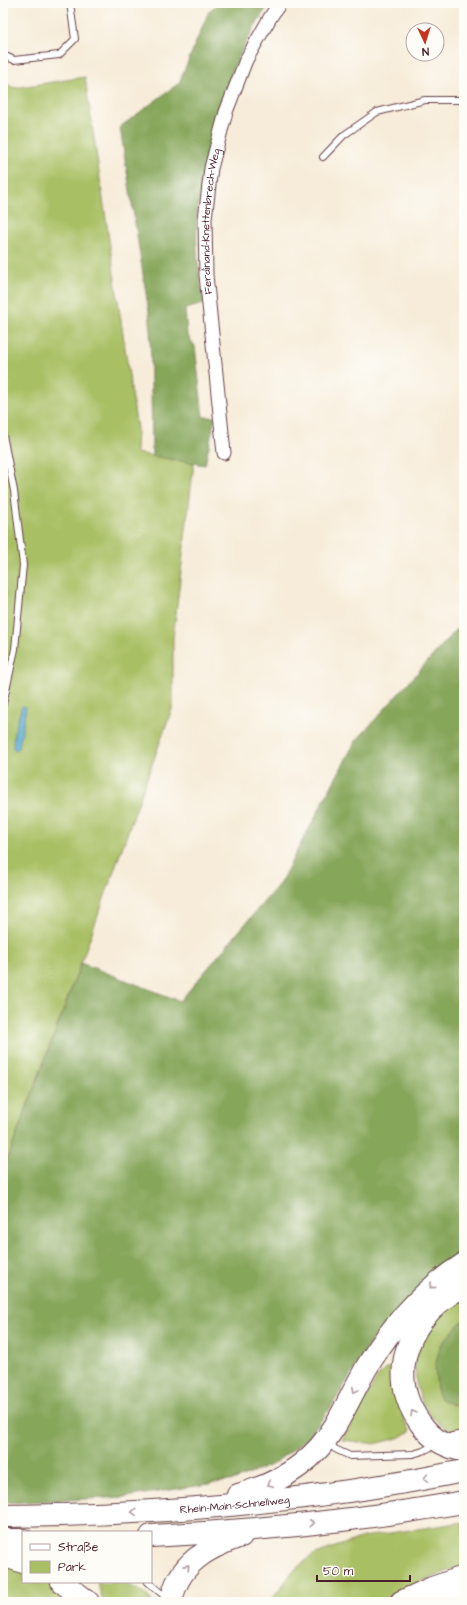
<svg xmlns="http://www.w3.org/2000/svg" width="467" height="1605" font-family="'Architects Daughter',sans-serif">
	<style>
		.green { fill: #a9bf64; stroke: #7a6f48 }
		.forest { fill: #86a65a; stroke: #686242 }
		.water { fill: #59afd5; stroke: #526780 }
		.lines { fill: none; stroke-linecap: round; stroke-linejoin: round }
		.service-casing { stroke: #643e45; stroke-width: 8 }
		.minor-casing { stroke: #643e45; stroke-width: 15 }
		.motorway-casing { stroke: #643e45; stroke-width: 24 }
		.service { stroke: #fff; stroke-width: 6 }
		.minor { stroke: #fff; stroke-width: 13 }
		.motorway { stroke: #fff; stroke-width: 22 }
		.oneway { stroke: #ae9aa0 }
		.labels { text-anchor: middle; dominant-baseline: central; stroke-width: 4; stroke-linejoin: round; paint-order: stroke }
		.street-label { font-size: 11px; fill: #4a1f2b; stroke: #fdfcf7 }
	</style>
	<rect width="100%" height="100%" fill="#fdfcf7"/>
	<filter id="ink" filterUnits="userSpaceOnUse"><feTurbulence type="fractalNoise" baseFrequency=".025" numOctaves="2"/><feDisplacementMap in="SourceGraphic" scale="8" xChannelSelector="R" yChannelSelector="G"/><feConvolveMatrix kernelMatrix="1 2 1 2 8 2 1 2 1" color-interpolation-filters="sRGB"/></filter>
	<filter id="wash" filterUnits="userSpaceOnUse"><feTurbulence type="fractalNoise" baseFrequency=".012" numOctaves="4" result="noise"/><feDisplacementMap in="SourceGraphic" scale="16" xChannelSelector="R" yChannelSelector="G"/><feGaussianBlur stdDeviation="0.9" result="paint"/><feColorMatrix in="noise" values="0 0 0 0 0 0 0 0 0 0 0 0 0 0 0 0 0 1.4 0 .05"/><feComposite in="paint" operator="in"/></filter>
	<g filter="url(#wash)">
		<rect width="100%" height="100%" fill="#f7ecd9"/>
		<!-- green -->
		<path class="green" d="M85 77 137 429 136 453 194 463 173 638V706L81 963 3 1171V380L4 379 3 372V82L14 88Z
			M464 1298V1321L460 1323 440 1346 452 1405H464V1437L446 1429 431 1416 422 1402 416 1383 414 1357 423 1336 446 1308Z
			M392 1368 395 1369C397 1392 397 1412 411 1431L398 1438 375 1444 342 1440 378 1376 385 1369Z
			M464 1522V1565L404 1588 382 1602H270L293 1571 313 1555 363 1537Z
			M3 1564 23 1570V1582H48L77 1602H3Z
			M119 1582C132 1586 144 1590 153 1602H105L102 1597 97 1583Z"/>
		<!-- forest -->
		<path class="forest" d="M219 3H270C228 61 202 148 197 219 195 247 199 277 204 304L185 309 187 335 195 346 203 417H215L205 465 152 456 150 319 120 127 179 83 209 11Z
			M464 621V1252L434 1272 372 1340 331 1407 307 1439 273 1464 235 1480 125 1497 3 1503V1171L81 963 180 1001 280 883 355 742Z
			M464 1321V1405H453L440 1399 437 1389 435 1367 440 1346 460 1323Z"/>
		<!-- water -->
		<path class="water" d="M22 706 26 707 19 748 16 750 13 748 14 733Z"/>
	</g>
	<g filter="url(#ink)">
		<g class="lines">
			<!-- service casing -->
			<g class="service-casing">
				<path id="service" d="M3 55 14 60 59 55 75 39 70 3
					M323 157 344 135 377 112 425 100H464
					M3 435 14 491 23 565 15 649 3 704
					M445 1439 452 1436 464 1434
					M329 1442 335 1449 350 1456 413 1454 423 1451 435 1445
					M148 1582 168 1599"/>
			</g>
			<!-- minor casing -->
			<g class="minor-casing">
				<g id="minor">
					<path id="s1" d="M224 453 206 275 205 219 211 168 226 112 246 60 271 16 280 3"/>
				</g>
			</g>
			<!-- motorway casing -->
			<g class="motorway-casing">
				<g id="motorway">
					<path d="M464 1286C411 1312 383 1373 421 1424 432 1439 446 1448 464 1450"/>
					<path d="M238 1495C278 1484 313 1463 335 1426 347 1406 356 1385 368 1365 393 1324 424 1289 464 1264"/>
					<path id="s2" d="M3 1516C158 1515 312 1502 464 1471"/>
					<path d="M151 1536C256 1531 361 1520 464 1502"/>
					<path d="M3 1540H23"/>
					<path d="M3 1555 23 1562"/>
					<path d="M62 1582 88 1602"/>
					<path d="M171 1602C178 1563 207 1548 241 1536"/>
					<path d="M401 1602 432 1588 464 1577"/>
					<path d="M441 1602 464 1594"/>
				</g>
			</g>
			<!-- service -->
			<use href="#service" class="service"/>
			<!-- minor -->
			<use href="#minor" class="minor"/>
			<!-- motorway -->
			<use href="#motorway" class="motorway"/>
		</g>
		<!-- one-way arrows -->
		<defs><path id="oneway-chevron" d="M-2-3.5L2.5 0L-2 3.5" fill="none" stroke-width="1.6" stroke-linecap="round" stroke-linejoin="round"/></defs>
		<g class="oneway">
			<use href="#oneway-chevron" transform="translate(432 1286) rotate(140)"/>
			<use href="#oneway-chevron" transform="translate(355 1390) rotate(118)"/>
			<use href="#oneway-chevron" transform="translate(413 1413) rotate(-121)"/>
			<use href="#oneway-chevron" transform="translate(426 1478) rotate(170)"/>
			<use href="#oneway-chevron" transform="translate(270 1484) rotate(155)"/>
			<use href="#oneway-chevron" transform="translate(134 1512) rotate(177)"/>
			<use href="#oneway-chevron" transform="translate(312 1523) rotate(-6)"/>
			<use href="#oneway-chevron" transform="translate(187 1567) rotate(-48)"/>
		</g>
	</g>
	<g class="labels">
		<!-- street labels -->
		<g class="street-label">
			<text stroke="none"><textPath href="#s1" startOffset="233">Ferdinand-Knettenbrech-Weg</textPath></text>
			<text stroke="none"><textPath href="#s2" startOffset="232">Rhein-Main-Schnellweg</textPath></text>
		</g>
	</g>
	<!-- margin -->
	<rect width="467" height="1605" fill="none" stroke="#fdfcf7" stroke-width="16"/>
	<!-- legend -->
	<rect x="22" y="1531" width="130" height="52" fill="#fdfcf7" stroke="#b5a4a5"/>
	<rect x="30" y="1544" width="20" height="6" fill="#ffffff" stroke="#b5a4a5"/>
	<text x="58" y="1551" font-size="12" fill="#4a1f2b">Straße</text>
	<rect x="30" y="1561" width="20" height="12" fill="#a9bf64" stroke="#b5a4a5"/>
	<text x="58" y="1571" font-size="12" fill="#4a1f2b">Park</text>
	<!-- north arrow -->
	<g transform="translate(425 42) rotate(176)"><circle r="19" fill="#fdfcf7" stroke="#b5a4a5"/>
	<path d="M0-3L7 15L0 10L-7 15Z" fill="#c8321e"/>
	<text y="-6" font-size="11" font-weight="bold" text-anchor="middle" fill="#4a1f2b">N</text>
	</g>
	<!-- scale -->
	<path d="M317 1575v6h93v-6" fill="none" stroke="#4a1f2b" stroke-width="2"/>
	<text x="323" y="1575" font-size="12" fill="#4a1f2b" stroke="#fdfcf7" stroke-width="3" paint-order="stroke">50 m</text>
</svg>
